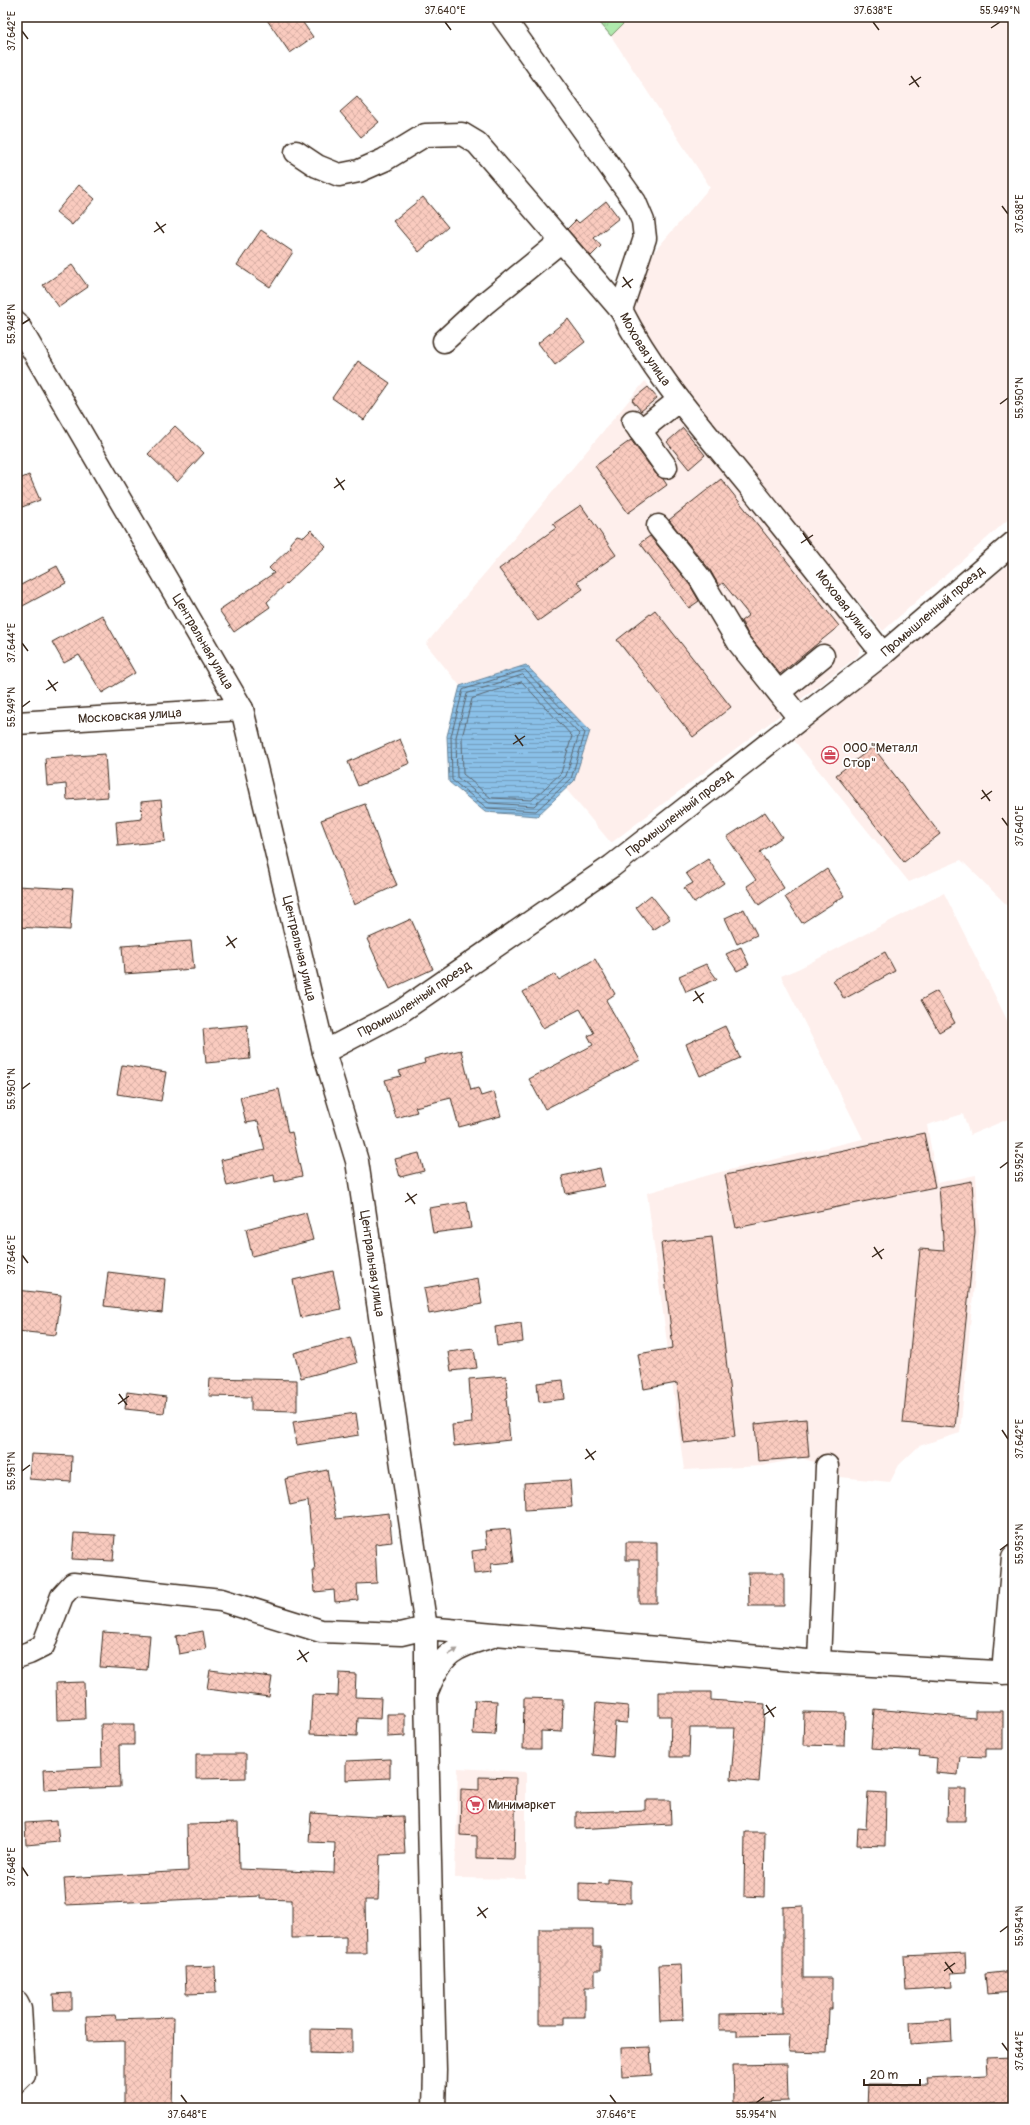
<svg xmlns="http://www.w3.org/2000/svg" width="1030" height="2125" font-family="Pangolin,sans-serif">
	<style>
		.built { fill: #feefec }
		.grass { fill: url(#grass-tufts); stroke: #758a66 }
		.water { fill: url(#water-rules); stroke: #6a8497 }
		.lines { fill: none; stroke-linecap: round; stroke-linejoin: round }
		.shore { stroke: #5b666f; stroke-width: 1 }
		.building { fill: url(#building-cross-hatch); stroke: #3b2a1e }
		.minor-casing { stroke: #3b2a1e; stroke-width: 25 }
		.minor { stroke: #fff; stroke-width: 22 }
		.oneway { fill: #a79f9a }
		.ticks { fill: none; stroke: #3b2a1e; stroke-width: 1.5 }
		.labels { text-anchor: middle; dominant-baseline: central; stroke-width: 3.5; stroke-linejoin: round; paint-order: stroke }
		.street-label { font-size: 13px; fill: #3b2a1e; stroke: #fff }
		.poi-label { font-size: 13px; fill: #3b2a1e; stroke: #fff; text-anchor: start }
		.neatline { fill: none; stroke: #3b2a1e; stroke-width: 1.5 }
		.ticks-label { font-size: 10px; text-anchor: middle; fill: #3b2a1e }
	</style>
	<defs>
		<pattern id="grass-tufts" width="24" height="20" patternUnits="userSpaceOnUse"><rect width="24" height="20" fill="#afe9ad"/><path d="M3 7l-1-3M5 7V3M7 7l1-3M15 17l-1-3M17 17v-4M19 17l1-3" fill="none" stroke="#97c894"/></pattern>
		<pattern id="water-rules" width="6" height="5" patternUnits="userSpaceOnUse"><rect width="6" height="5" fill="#8ac0e8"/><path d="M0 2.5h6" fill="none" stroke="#729cbb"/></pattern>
		<pattern id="building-cross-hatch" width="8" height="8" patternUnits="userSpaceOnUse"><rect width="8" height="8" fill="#facbbf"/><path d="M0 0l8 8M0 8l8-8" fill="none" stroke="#d7aea4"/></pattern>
	</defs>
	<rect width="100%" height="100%" fill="#fff"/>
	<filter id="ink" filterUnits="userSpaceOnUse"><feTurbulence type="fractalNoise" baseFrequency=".025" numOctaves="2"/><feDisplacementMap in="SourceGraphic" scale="8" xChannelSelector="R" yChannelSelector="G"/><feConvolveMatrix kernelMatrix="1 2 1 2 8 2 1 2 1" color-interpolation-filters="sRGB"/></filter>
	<g filter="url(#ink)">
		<!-- built -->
		<path class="built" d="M630 17H1013V515L883 631 701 411 654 350 631 302 654 252 710 187 611 36Z
			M645 381 709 455 728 474 862 641 858 656 611 843 566 789 574 781 589 731 526 665 460 686 426 644Z
			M1013 561V911L961 860 909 882 793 739Z
			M944 893 1013 1032V1117L970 1135 963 1114 927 1125 937 1183 976 1175 979 1231 960 1433 919 1446 899 1465 890 1482 840 1477 838 1466H827L801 1458 762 1466 684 1470 647 1193 716 1173 863 1139 781 976 800 968Z
			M458 1768 526 1772V1879L455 1878Z"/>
		<!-- grass -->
		<path class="grass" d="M595 17H630L611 36Z"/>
		<!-- water -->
		<path class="water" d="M526 665 590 731 574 781 537 816 485 812 449 782 447 736 460 686Z"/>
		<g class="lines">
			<!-- shore -->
			<path class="shore" d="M525 670 585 733 571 779 536 811 487 808 452 780 451 736 463 690Z
				M523 675 579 734 566 776 534 806 489 803 457 777 456 737 467 694Z
				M522 682 572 736 561 773 532 800 491 798 463 774 462 737 472 699Z"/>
		</g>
		<!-- building -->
		<path class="building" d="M265 17H299L313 37 290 53Z
			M357 97 379 122 361 137 340 112Z
			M79 185 95 199 72 225 56 212Z
			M423 197 448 227 419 252 393 221Z
			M606 201 619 218 594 238 601 246 591 256 567 229 576 220 579 223Z
			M261 230 293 252 270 287 237 265Z
			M72 265 88 287 59 307 43 285Z
			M568 319 585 342 555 365 538 343Z
			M358 361 390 383 364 420 332 398Z
			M648 387 657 398 641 411 632 400Z
			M175 426 204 453 177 482 148 454Z
			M683 428 705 455 689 469 667 442Z
			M631 440 656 474 663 479 667 485 628 513 595 466Z
			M29 475 40 500 17 509V480Z
			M721 479 839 626 780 674 749 636 741 621 749 615 723 583 719 586 710 570 669 520Z
			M581 505 616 555 577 582 583 589 538 621 499 569 556 528 553 524Z
			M311 530 326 546 267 602 270 607 234 632 219 610 274 573 269 568 291 547 290 543 297 535 304 537Z
			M650 536 690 585 699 601 689 608 640 543Z
			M57 566 66 583 17 609V587Z
			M655 610 731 707 693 737 617 640Z
			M102 615 135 673 102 693 79 655 64 663 52 642Z
			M400 739 410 763 358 786 348 762Z
			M873 747 940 834 904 862 836 775Z
			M105 754 108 797 67 800 66 784 47 786 45 758Z
			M161 800 165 841 118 846 116 822 142 819 141 802Z
			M365 804 383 854 397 885 354 905 321 820Z
			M765 812 782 837 760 852 784 888 759 905 747 886 756 880 727 837Z
			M708 859 724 883 694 903 684 888 693 883 686 873Z
			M827 869 844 896 802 923 785 897Z
			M17 886 73 889 70 930 17 927Z
			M651 895 670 919 653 930 636 907Z
			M744 909 757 935 737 944 725 918Z
			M411 919 433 969 390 989 367 939Z
			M191 941 194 969 124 974 122 946Z
			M741 947 749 965 737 971 726 954Z
			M885 952 895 971 844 999 833 980Z
			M595 959 615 994 606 1000 640 1060 545 1109 529 1079 593 1045 588 1036 594 1033 580 1009 543 1028 523 992 555 974 559 980Z
			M706 964 717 979 686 992 679 976Z
			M937 991 955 1023 939 1032 921 1000Z
			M247 1025 250 1059 206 1063 203 1029Z
			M725 1026 740 1058 700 1076 686 1044Z
			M461 1050 471 1090 478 1088 481 1096 494 1092 501 1116 459 1127 451 1098 415 1107 417 1112 396 1118 385 1080 401 1076 399 1071 425 1063 424 1059Z
			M122 1065 166 1072 161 1101 117 1094Z
			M279 1089 288 1133 292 1132 302 1176 275 1182 274 1175 227 1186 221 1160 265 1150 258 1121 246 1123 240 1097Z
			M924 1133 935 1187 736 1228 725 1175Z
			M419 1153 424 1171 400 1177 395 1159Z
			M600 1168 604 1186 566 1194 562 1176Z
			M972 1181 975 1232 955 1428 903 1423 920 1249 944 1251 939 1187Z
			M467 1202 471 1228 433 1233 429 1208Z
			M306 1213 313 1240 252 1256 246 1229Z
			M712 1237 735 1437 684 1443 677 1383 644 1389 638 1354 673 1348 661 1243Z
			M333 1271 341 1309 301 1318 293 1280Z
			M108 1272 165 1279 162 1313 104 1306Z
			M478 1278 482 1304 429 1314 424 1288Z
			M17 1290 61 1295 56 1335 17 1331Z
			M521 1323 523 1342 497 1346 495 1327Z
			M350 1337 357 1363 301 1378 294 1353Z
			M474 1349 477 1368 451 1371 448 1352Z
			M506 1376 508 1398H506L510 1440 454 1446 452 1425 472 1423 469 1379Z
			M210 1378 297 1380V1411L251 1410V1397L209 1396Z
			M563 1380 565 1399 539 1402 537 1383Z
			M127 1392 166 1397 164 1413 125 1409Z
			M356 1413 359 1435 297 1445 293 1422Z
			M806 1419 809 1457 758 1461 755 1424Z
			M31 1454 72 1456 71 1482 29 1479Z
			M327 1470 336 1519 389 1513 392 1542 375 1544 377 1583 357 1584 358 1600 335 1602 334 1590 315 1592 313 1571H315L308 1501 290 1505 285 1479Z
			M570 1480 572 1507 525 1510 524 1483Z
			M510 1529 514 1562 491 1564 492 1572 474 1574 472 1551 487 1549 485 1531Z
			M74 1533 115 1535 113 1561 72 1559Z
			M626 1542H657V1603H639V1560H626Z
			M748 1573H784V1606H749Z
			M203 1631 206 1649 179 1654 176 1636Z
			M103 1632 150 1635 147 1670 100 1667Z
			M210 1670 272 1677 269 1697 207 1689Z
			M339 1673 356 1674 355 1697 381 1698 380 1719 358 1718 357 1736 310 1734 312 1695 338 1696Z
			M84 1682 85 1719 57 1720 56 1683Z
			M659 1692H711V1700L765 1704 759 1782 731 1779 735 1728H690L689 1757H670L671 1716H659Z
			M524 1698 563 1699 562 1732 541 1731V1749H523Z
			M475 1700 497 1701 495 1735 473 1734Z
			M596 1703 628 1706 627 1723 615 1722 613 1757 592 1755Z
			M874 1709 975 1718V1711H1003V1749H986V1757L960 1756 958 1775 936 1773 937 1758 919 1756 920 1751 871 1748Z
			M804 1712 845 1713 844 1746 803 1745Z
			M387 1714H405V1736L387 1737Z
			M101 1724H134V1745H119L120 1787 44 1790 43 1770 102 1767Z
			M196 1754H246V1778L196 1779Z
			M390 1759V1778L346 1780V1761Z
			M479 1777 516 1778 514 1859 477 1858V1836L460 1835 461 1789 479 1790Z
			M948 1789H966L965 1821H947Z
			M868 1792 886 1793 885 1846 857 1845 858 1828 866 1829Z
			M645 1800H670L671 1824 576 1829V1812L645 1810Z
			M311 1813 375 1817 403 1816 405 1854 380 1855 378 1900H365L366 1953H346V1937L292 1938V1900L260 1899V1896L66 1905 64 1878 188 1871 187 1824 238 1823 239 1869 334 1873 335 1843 309 1842Z
			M57 1821 59 1842 26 1845 25 1823Z
			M745 1832H765L764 1897 744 1896Z
			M608 1879 631 1881V1903L579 1901V1883L608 1884Z
			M803 1906V1978H832V2009H829L827 2053 789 2052 790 2035 737 2036V2030H719V2014L783 2013V1907Z
			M539 1929H593V1947H601V1970H595V1987H585V2017H564V2024H539Z
			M965 1953 966 1972 951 1973 952 1987 906 1990 904 1956Z
			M681 1964 683 2020 660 2021 658 1965Z
			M215 1966 216 1993 186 1994 185 1967Z
			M1013 1971V1992L987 1994 985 1974Z
			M72 1993V2010H54L53 1994Z
			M115 2015 116 2019 174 2017 172 2108H124V2041L87 2042 86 2016Z
			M951 2020 952 2041 910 2044 909 2022Z
			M311 2029 352 2030V2054L311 2053Z
			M650 2047 652 2075 622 2077 621 2048Z
			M1013 2057V2103L966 2105V2108H867L868 2084H928L927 2078 987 2075 986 2058Z
			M787 2064 788 2101 734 2103 733 2065Z"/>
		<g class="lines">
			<!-- minor casing -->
			<g class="minor-casing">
				<g id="minor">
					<path id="s1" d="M503 17 635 202 643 221 645 238 621 310C655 377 704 430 751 488 796 543 839 599 883 654"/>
					<path d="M296 152 317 166 339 175 359 171 384 160 425 135 462 134 477 143 621 310"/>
					<path id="s2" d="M17 323 242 709 324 1052 357 1161 426 1628V1695L435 2070 434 2108"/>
					<path d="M444 341 484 304 560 242"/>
					<path d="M633 421 666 467"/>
					<path d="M640 431 679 400"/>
					<path d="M658 526 700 578 739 643 800 719"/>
					<path d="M779 692 823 656"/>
					<path id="s3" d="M17 723 242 709"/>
					<path id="s4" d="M324 1052 400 1012 612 866 883 654 1013 543"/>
					<path d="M17 1657 29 1653 43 1646 62 1596 73 1584 221 1600 321 1631 401 1634 426 1628 819 1662 1013 1673"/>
					<path d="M819 1662 827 1466"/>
					<path d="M1003 1673 1013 1557"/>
					<path d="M428 1689C443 1652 453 1648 490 1637"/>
					<path d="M17 2002 20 2008 24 2074 17 2081"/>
				</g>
			</g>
			<!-- minor -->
			<use href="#minor" class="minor"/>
		</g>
		<!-- one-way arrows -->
		<defs><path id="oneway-solid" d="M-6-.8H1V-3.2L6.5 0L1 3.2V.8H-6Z"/></defs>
		<use class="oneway" href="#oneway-solid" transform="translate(453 1652) rotate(-32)"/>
	</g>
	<!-- ticks -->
	<path class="ticks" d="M445 22 451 30M873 22 879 30M991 28 1000 22M22 31 28 39M911 76 919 87M909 85 921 77M1002 206 1008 214M156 222 164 233M154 232 166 224M623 277 631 288M622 287 633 279M22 324 30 319M1000 404 1008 398M336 478 344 490M334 488 345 480M803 533 811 545M801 543 813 535M22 643 28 651M48 680 56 691M46 690 58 682M22 707 30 701M515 735 523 746M513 744 525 736M982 790 990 801M981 799 992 791M1002 818 1008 826M227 936 235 948M226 946 237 938M695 991 703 1003M693 1001 704 993M22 1089 30 1083M1000 1168 1008 1162M407 1193 415 1204M405 1202 417 1194M874 1247 882 1259M22 1255 28 1263M872 1257 884 1249M119 1394 127 1405M118 1404 129 1396M1002 1430 1008 1439M586 1449 594 1460M585 1459 596 1451M22 1471 30 1465M1000 1550 1008 1544M299 1650 307 1662M297 1660 309 1652M766 1705 774 1717M764 1715 776 1707M22 1867 28 1876M478 1907 486 1918M477 1916 488 1908M1000 1932 1008 1926M945 1962 953 1973M944 1971 955 1963M1002 2043 1008 2051M181 2095 187 2103M610 2095 616 2103M756 2103 764 2097"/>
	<!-- icons -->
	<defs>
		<g id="office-ring" transform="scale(0.9)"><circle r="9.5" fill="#fff" stroke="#d1495b" stroke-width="1.5"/><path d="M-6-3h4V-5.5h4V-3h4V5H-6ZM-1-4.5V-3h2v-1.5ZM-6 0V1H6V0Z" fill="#d1495b"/></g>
		<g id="supermarket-ring" transform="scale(0.9)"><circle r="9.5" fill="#fff" stroke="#d1495b" stroke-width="1.5"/><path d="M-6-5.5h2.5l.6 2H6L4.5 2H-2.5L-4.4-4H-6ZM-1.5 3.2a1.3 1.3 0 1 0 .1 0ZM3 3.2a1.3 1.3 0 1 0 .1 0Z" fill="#d1495b"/></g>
	</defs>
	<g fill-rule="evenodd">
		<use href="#office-ring" x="830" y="755"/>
		<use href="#supermarket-ring" x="475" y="1805"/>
	</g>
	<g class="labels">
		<!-- street labels -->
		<g class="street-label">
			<text stroke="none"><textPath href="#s1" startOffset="387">Моховая улица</textPath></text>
			<text stroke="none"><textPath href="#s1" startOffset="711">Моховая улица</textPath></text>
			<text stroke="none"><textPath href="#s4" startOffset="753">Промышленный проезд</textPath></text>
			<text stroke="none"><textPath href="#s2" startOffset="369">Центральная улица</textPath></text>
			<text stroke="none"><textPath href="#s3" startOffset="113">Московская улица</textPath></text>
			<text stroke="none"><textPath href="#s4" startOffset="429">Промышленный проезд</textPath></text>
			<text stroke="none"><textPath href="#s2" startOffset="693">Центральная улица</textPath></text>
			<text stroke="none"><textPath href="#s4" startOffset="105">Промышленный проезд</textPath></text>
			<text stroke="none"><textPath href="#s2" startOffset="1017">Центральная улица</textPath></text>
		</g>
		<!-- poi labels -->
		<g class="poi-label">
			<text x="843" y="748">ООО "Металл<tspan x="843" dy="15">Стор"</tspan></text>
			<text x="488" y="1805">Минимаркет</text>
		</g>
	</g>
	<!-- margin -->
	<rect width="1030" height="2125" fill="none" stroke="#fff" stroke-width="44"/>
	<!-- scale -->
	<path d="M864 2079v6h56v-6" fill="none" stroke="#3b2a1e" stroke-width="2"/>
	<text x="870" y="2079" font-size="12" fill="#3b2a1e" stroke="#ffffff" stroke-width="3" paint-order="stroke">20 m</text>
	<rect x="22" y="22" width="986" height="2081" class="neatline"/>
	<g class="ticks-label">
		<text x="445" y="14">37.640°E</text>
		<text x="873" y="14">37.638°E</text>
		<text x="1000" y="14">55.949°N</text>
		<text transform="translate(11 31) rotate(-90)" y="4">37.642°E</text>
		<text transform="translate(1019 214) rotate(-90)" y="4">37.638°E</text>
		<text transform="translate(11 324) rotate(-90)" y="4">55.948°N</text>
		<text transform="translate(1019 398) rotate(-90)" y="4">55.950°N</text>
		<text transform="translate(11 643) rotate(-90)" y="4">37.644°E</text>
		<text transform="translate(11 707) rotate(-90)" y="4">55.949°N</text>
		<text transform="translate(1019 826) rotate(-90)" y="4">37.640°E</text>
		<text transform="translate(11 1089) rotate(-90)" y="4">55.950°N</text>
		<text transform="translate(1019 1162) rotate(-90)" y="4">55.952°N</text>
		<text transform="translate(11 1255) rotate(-90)" y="4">37.646°E</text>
		<text transform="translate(1019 1439) rotate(-90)" y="4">37.642°E</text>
		<text transform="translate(11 1471) rotate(-90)" y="4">55.951°N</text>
		<text transform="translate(1019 1544) rotate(-90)" y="4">55.953°N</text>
		<text transform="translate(11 1867) rotate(-90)" y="4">37.648°E</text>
		<text transform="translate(1019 1926) rotate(-90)" y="4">55.954°N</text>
		<text transform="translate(1019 2051) rotate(-90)" y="4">37.644°E</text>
		<text x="187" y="2118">37.648°E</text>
		<text x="616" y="2118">37.646°E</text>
		<text x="756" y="2118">55.954°N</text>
	</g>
</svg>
